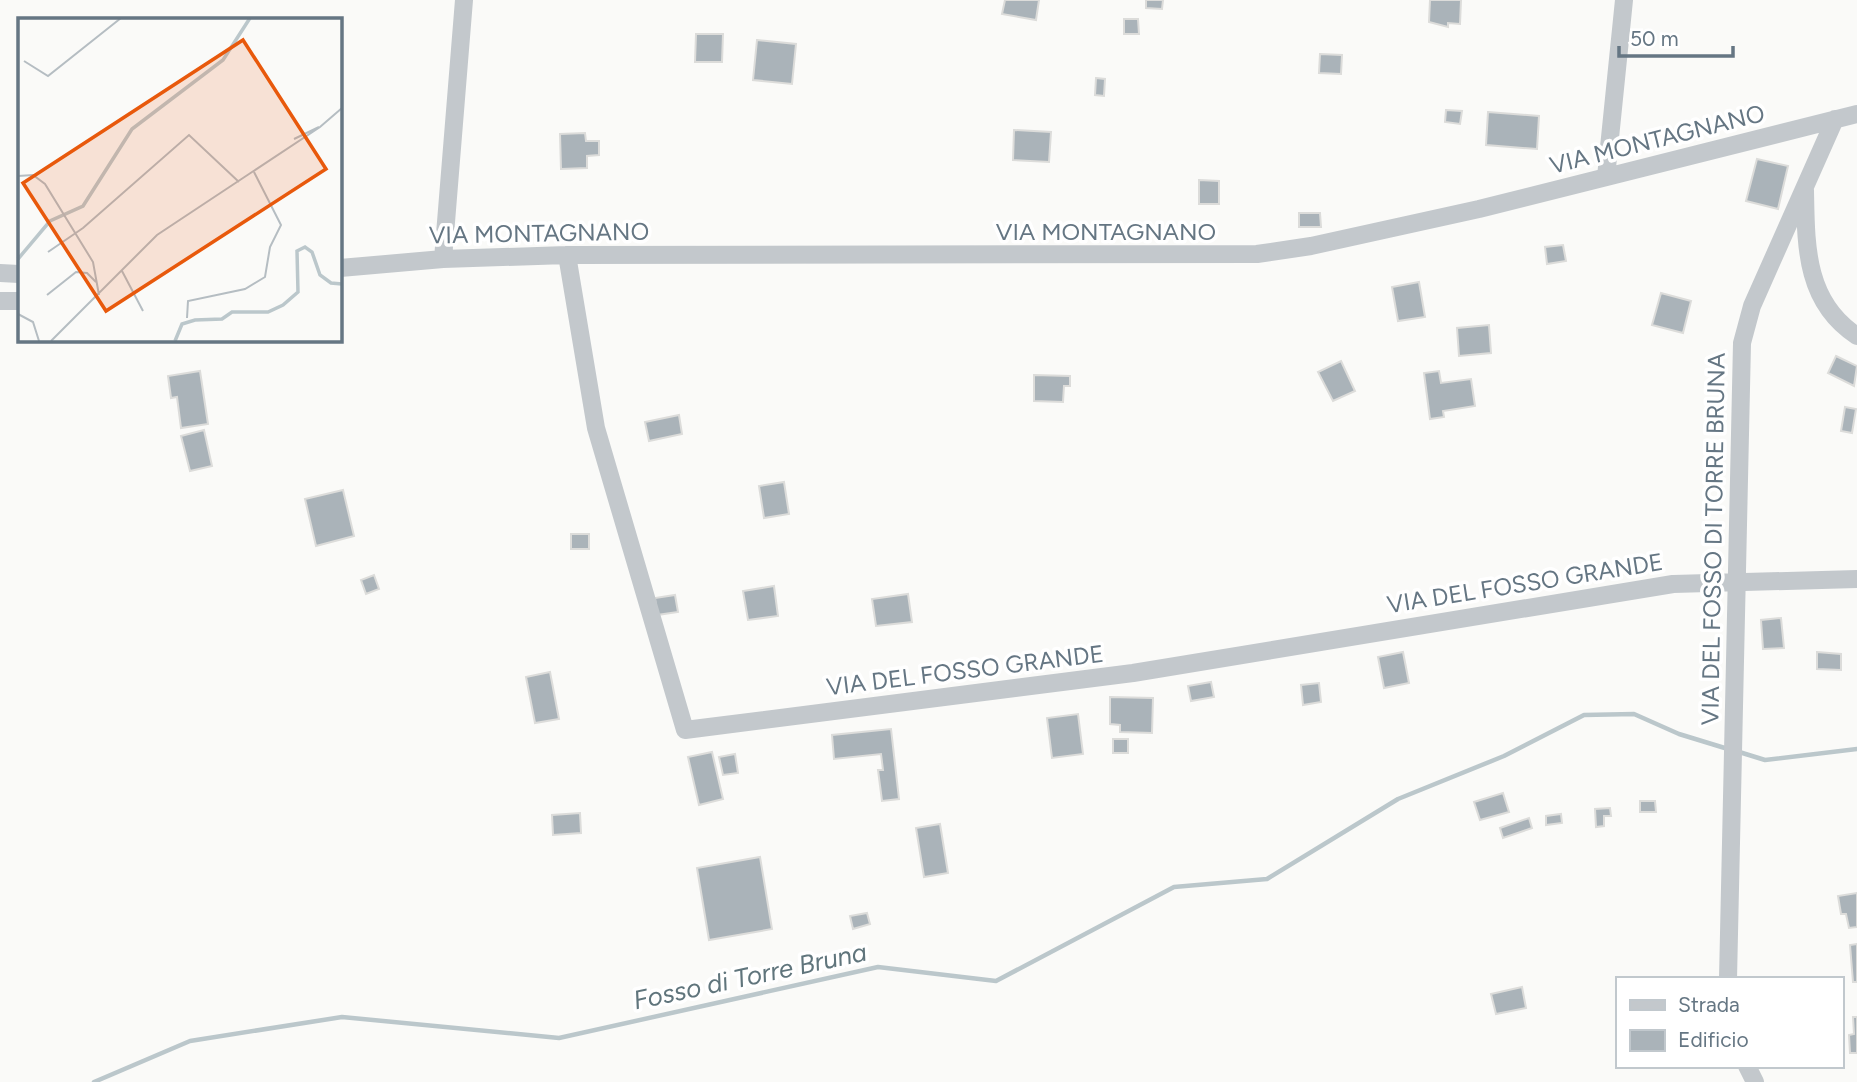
<svg xmlns="http://www.w3.org/2000/svg" width="1857" height="1082" font-family="Figtree,sans-serif">
	<style>
		.lines { fill: none; stroke-linecap: round; stroke-linejoin: round }
		.stream { stroke: #bbc7cb; stroke-width: 4.5 }
		.building { fill: #aab3b9; stroke: #dcdcda; stroke-width: 2 }
		.street { stroke: #c3c8cc; stroke-width: 18 }
		.labels { text-anchor: middle; dominant-baseline: central; stroke-width: 7; stroke-linejoin: round; paint-order: stroke }
		.street-label { font-size: 24px; fill: #657683; stroke: #fff }
		.water-label { font-size: 26px; font-style: italic; fill: #60757c; stroke: #fff }
		.inset-river { fill: none; stroke: #bbc7cb; stroke-width: 3.5 }
		.inset-road { fill: none; stroke: #b5bdc2; stroke-width: 2 }
		.view { fill: #e8590c; fill-opacity: 0.15; stroke: #e8590c; stroke-width: 3.5 }
		.inset-edge { fill: none; stroke: #657683; stroke-width: 3.5 }
	</style>
	<rect width="100%" height="100%" fill="#fafaf8"/>
	<g class="lines">
		<!-- stream -->
		<path class="stream" d="M1736 751 1765 760 1857 749
			M94 1082 190 1041 342 1017 559 1038 878 967 996 981 1174 887 1267 879 1398 799 1504 756 1584 715 1634 714 1679 734 1728 749"/>
	</g>
	<!-- building -->
	<path class="building" d="M1005 0H1039L1036 20 1002 14Z
		M1146 0H1163L1162 9 1146 8Z
		M1430 0H1461L1460 24 1448 23V27L1429 22Z
		M1124 19H1138L1139 34H1124Z
		M696 34H723L722 62H695Z
		M757 40 796 44 792 84 753 80Z
		M1320 54 1342 55 1341 74 1319 73Z
		M1096 78 1105 79 1104 96 1095 95Z
		M1446 110 1462 111 1460 124 1445 122Z
		M1488 112 1539 116 1537 149 1486 145Z
		M1014 130 1051 132 1049 162 1013 160Z
		M585 133 586 141H599V155L587 156V168L561 169 560 134Z
		M1757 159 1788 166 1778 209 1746 201Z
		M1199 180 1219 181V204H1199Z
		M1299 213H1320L1321 227H1299Z
		M1563 245 1566 261 1547 264 1545 247Z
		M1419 282 1425 317 1398 321 1392 287Z
		M1661 293 1691 301 1683 333 1652 325Z
		M1489 325 1491 353 1459 356 1457 328Z
		M1836 356 1857 366 1854 386 1828 373Z
		M1341 361 1355 391 1333 401 1318 372Z
		M200 371 208 424 181 428 177 397 171 398 168 376Z
		M1439 371 1441 383 1471 379 1475 406 1443 411 1444 417 1430 419 1424 373Z
		M1034 375 1070 376V386H1064L1063 402 1034 401Z
		M1845 407 1856 409 1852 433 1841 431Z
		M679 415 682 434 649 441 645 422Z
		M204 430 212 466 190 471 181 436Z
		M784 482 789 514 764 518 759 486Z
		M343 490 354 536 316 546 305 499Z
		M571 534H589V549H571Z
		M374 575 379 589 366 594 361 580Z
		M774 586 778 616 748 620 743 591Z
		M908 594 912 622 876 626 872 599Z
		M675 595 678 612 657 615 655 598Z
		M1781 618 1784 648 1763 649 1761 620Z
		M1403 652 1409 683 1384 688 1378 657Z
		M1817 652 1841 654V670L1817 669Z
		M550 672 559 719 535 723 526 677Z
		M1211 682 1214 697 1191 701 1188 686Z
		M1319 683 1321 702 1303 705 1301 685Z
		M1110 697 1153 698 1152 733 1120 732V725L1110 724Z
		M1078 714 1083 754 1052 758 1047 718Z
		M891 729 899 799 882 801 878 770H883L881 754 834 759 832 735Z
		M1113 739H1128V753H1113Z
		M712 752 723 799 699 805 688 757Z
		M735 754 738 773 723 775 719 757Z
		M1503 793 1509 812 1480 820 1474 802Z
		M1640 801H1655L1656 812H1640Z
		M1610 808 1611 816H1604V826L1596 827 1595 809Z
		M580 813 581 833 553 835 552 815Z
		M1561 814 1562 823 1546 825V816Z
		M1529 818 1532 828 1503 838 1500 828Z
		M940 824 948 873 924 877 916 828Z
		M760 857 772 929 709 940 697 868Z
		M1857 893V927L1849 928 1846 914H1841L1838 896Z
		M867 913 870 924 853 929 850 916Z
		M1857 944V982H1853L1850 945Z
		M1522 987 1526 1008 1496 1014 1491 994Z
		M1853 1017H1857V1053H1850L1849 1035 1854 1034Z"/>
	<g class="lines">
		<!-- street -->
		<path class="street" d="M1606 177 1624 0
			M1805 190C1806 246 1805 302 1857 336
			M567 255 596 428 685 730 1133 673 1673 584 1857 579
			M443 259 464 0
			M340 268 443 259 567 255 1257 254 1311 246 1479 209 1857 114
			M0 273 19 274
			M0 301H19
			M1728 979 1742 343 1752 306 1835 119
			M1747 1066 1755 1082"/>
	</g>
	<g class="labels">
		<!-- street labels -->
		<g class="street-label">
			<text transform="translate(1657 139) rotate(-14)">VIA MONTAGNANO</text>
			<text x="1106" y="231">VIA MONTAGNANO</text>
			<text transform="translate(539 233) rotate(-1)">VIA MONTAGNANO</text>
			<text transform="translate(1713 539) rotate(-89)">VIA DEL FOSSO DI TORRE BRUNA</text>
			<text transform="translate(1525 583) rotate(-9)">VIA DEL FOSSO GRANDE</text>
			<text transform="translate(965 670) rotate(-7)">VIA DEL FOSSO GRANDE</text>
		</g>
		<!-- water labels -->
		<g class="water-label">
			<text transform="translate(750 976) rotate(-12)">Fosso di Torre Bruna</text>
		</g>
	</g>
	<!-- overview -->
	<g transform="translate(18 18)">
		<rect width="324" height="324" fill="#fafaf8"/>
		<path class="inset-river" d="M0 241 32 203 65 188 114 111 205 42 232 0M157 323 164 306 177 302 204 301 214 294H250L265 287 280 274 279 233 287 229 294 234 302 257 313 265 324 266"/>
		<path class="inset-road" d="M6 43 30 58 103 0M276 121 301 109M0 158 15 157 27 166 75 244 81 277M30 234 65 210 171 117 221 164M104 253 125 293M29 277 58 254 69 255 78 264M0 296 15 304 21 323M169 300 170 283 227 271 247 259 252 229 263 207 236 154M33 323 139 217 302 109 324 90"/>
		<path class="view" d="M225 22 308 151 88 293 5 165Z"/>
		<rect width="324" height="324" class="inset-edge"/>
	</g>
	<!-- legend -->
	<rect x="1616" y="977" width="228" height="91" fill="#ffffff" stroke="#c1c8cd" stroke-width="2"/>
	<rect x="1630" y="1000" width="35" height="10" fill="#c3c8cc" stroke="#c1c8cd" stroke-width="2"/>
	<text x="1678" y="1012" font-size="21" fill="#657683">Strada</text>
	<rect x="1630" y="1030" width="35" height="21" fill="#aab3b9" stroke="#c1c8cd" stroke-width="2"/>
	<text x="1678" y="1047" font-size="21" fill="#657683">Edificio</text>
	<!-- scale -->
	<path d="M1619 46v10h114v-10" fill="none" stroke="#657683" stroke-width="3.5"/>
	<text x="1630" y="46" font-size="21" fill="#657683" stroke="#ffffff" stroke-width="5" paint-order="stroke">50 m</text>
</svg>
